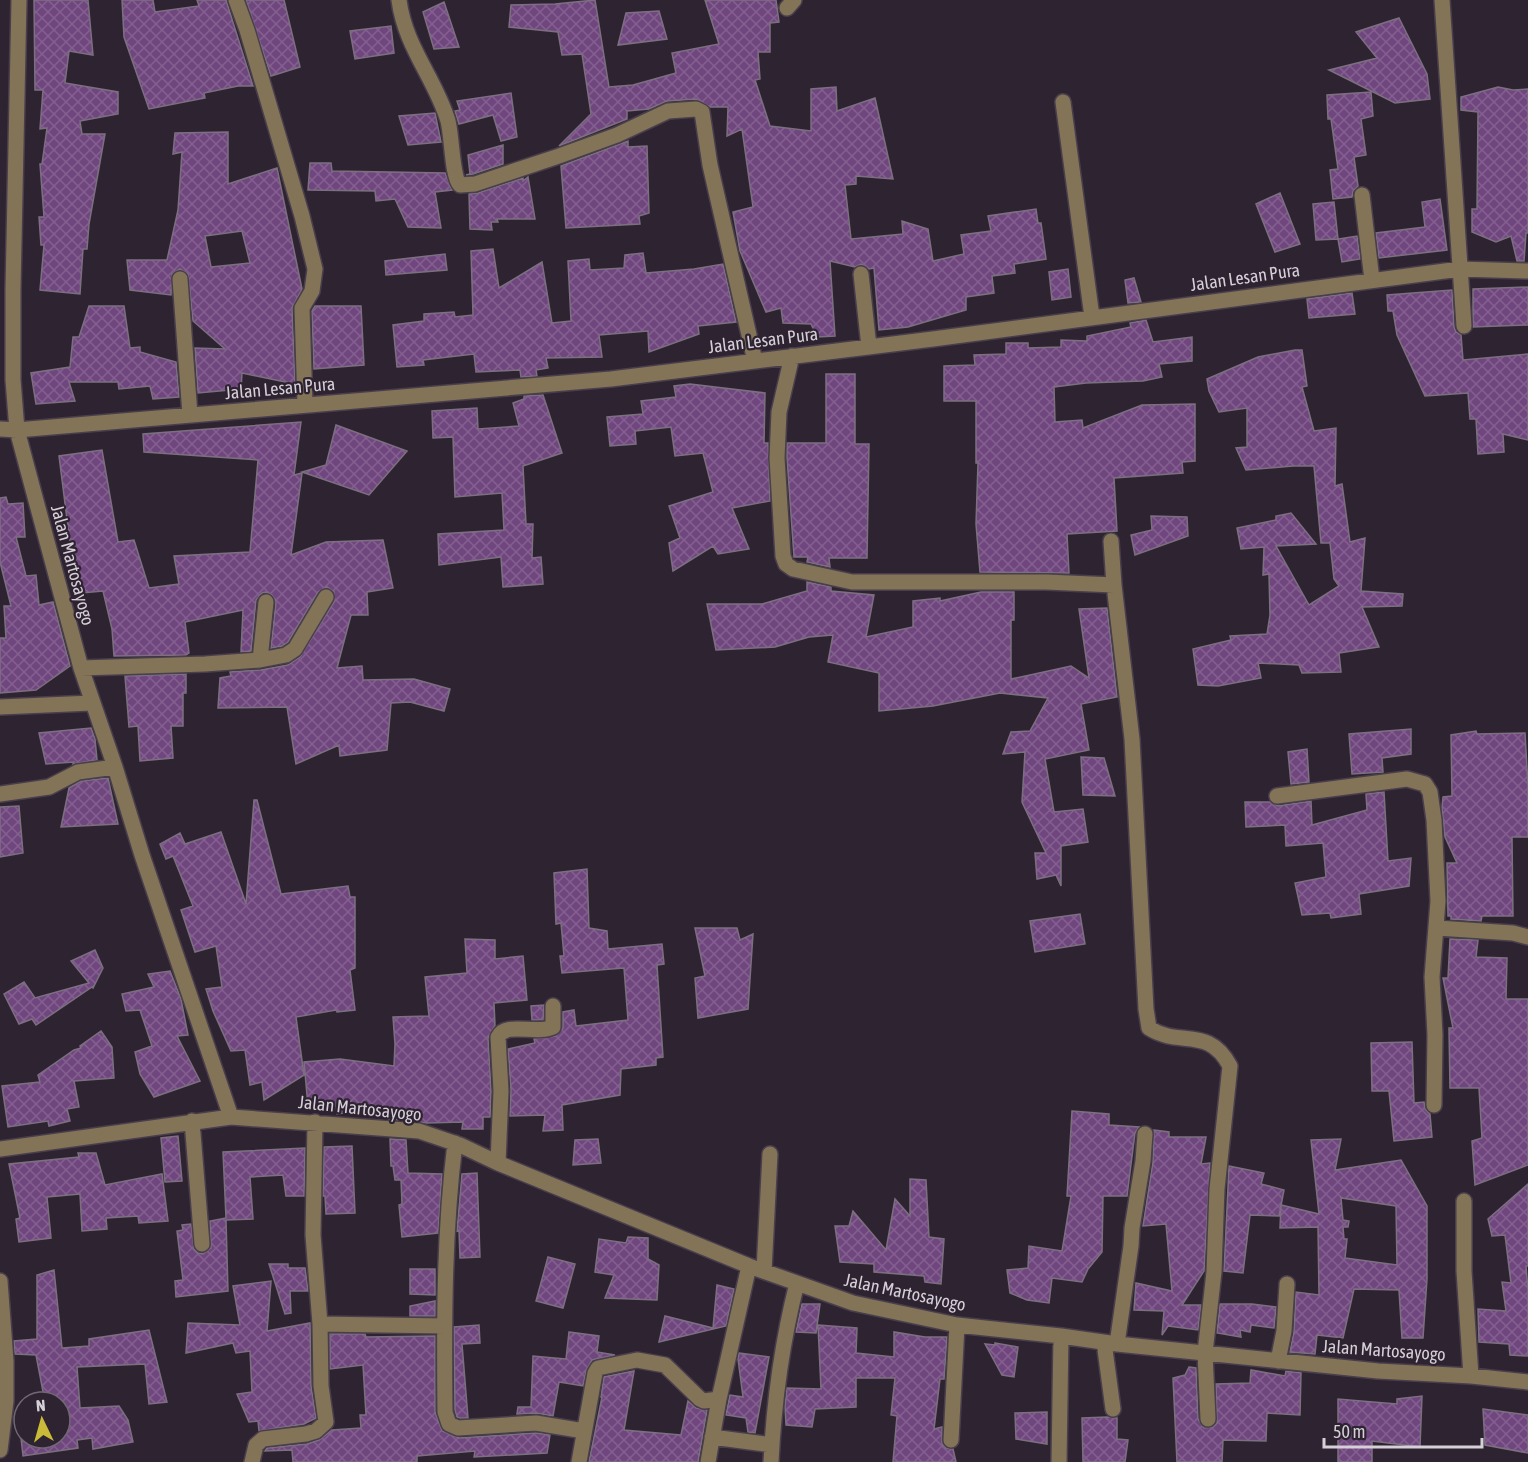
<svg xmlns="http://www.w3.org/2000/svg" width="1528" height="1462" font-family="'Asap Condensed',sans-serif">
	<style>
		.building { fill: url(#building-cross-hatch); stroke: #7c7080; stroke-width: 1.5; fill-rule: evenodd }
		.lines { fill: none; stroke-linecap: round; stroke-linejoin: round }
		.minor-casing { stroke: #493f4c; stroke-width: 18 }
		.minor { stroke: #837357; stroke-width: 15 }
		.labels { text-anchor: middle; dominant-baseline: central; stroke-width: 4.5; stroke-linejoin: round; paint-order: stroke }
		.street-label { font-size: 18px; fill: #d6cfd8; stroke: #2e2431 }
	</style>
	<defs>
		<pattern id="building-cross-hatch" width="8" height="8" patternUnits="userSpaceOnUse" patternTransform="scale(1.5)"><rect width="8" height="8" fill="#70467f"/><path d="M0 0l8 8M0 8l8-8" fill="none" stroke="#846090"/></pattern>
	</defs>
	<rect width="100%" height="100%" fill="#2e2431"/>
	<!-- building -->
	<path class="building" d="M34 0H88L93 55 69 51 65 83 118 92V114L80 121 82 134H105L89 224 87 249H83L80 294 40 290 44 245H41L39 217H44L40 164H42L47 128 40 129 43 90H35Z
		M122 0H153L155 12 199 6 197 0H226L253 86H238L204 93 205 98 149 109 124 37Z
		M246 0H284L300 67 271 76Z
		M595 0 609 87 633 85 676 73 672 53 719 44 705 0H776L779 22 770 23V52H758L760 79 755 80 770 126 811 131V89L836 87 837 111 875 98 893 179 856 176V184L845 185 851 239 903 234 902 221 928 229 933 261 964 254 961 235 991 231 988 216 1036 209 1038 223H1041L1046 259 1014 264 1015 273 992 276 994 293 966 297V310L908 327 879 330 874 268 869 269 861 264 855 267 830 261 835 336 817 337 811 324 783 323 781 308 766 312 740 251 733 212 753 207 742 129 727 136 728 107H710L696 99 667 101 649 109 627 111V119L559 146 591 114 582 54 562 55 558 32 509 27 511 5 555 4Z
		M444 2 459 47 434 49 423 12Z
		M659 11 667 39 618 45 626 13Z
		M1399 18 1427 74 1430 99 1395 103 1329 70 1377 58 1356 32Z
		M391 26 394 53 355 59 350 31Z
		M1498 87 1513 90 1528 89V233H1526L1524 261H1517L1511 236 1496 242 1472 232V209H1477L1478 112 1461 110V97Z
		M1371 92 1373 116 1361 119 1366 155 1354 157 1358 186 1353 191 1352 197 1333 199 1330 170 1338 169 1331 119H1328L1327 95Z
		M511 93 517 137 501 141 493 115 459 124 455 111 460 110 457 101Z
		M435 113 441 142 408 145 399 116Z
		M228 132V184L277 168 302 289 292 308 295 384 242 373 241 389 198 393 195 348 225 349 193 321 188 274 180 269 172 274 171 295 130 290 127 260H167L178 210 182 152 173 154 175 133ZM242 231 250 263 211 267 205 236Z
		M628 141V147L647 146 649 213 639 216 640 224 566 228 561 166Z
		M503 145V164L473 174 466 175 470 174 468 155Z
		M310 163H331L332 171 445 173 452 190 435 192 441 228 408 227 395 199 376 201 375 191 308 190Z
		M528 177 535 219H497L498 222H491L492 230 470 229 469 194 478 193 523 178V181Z
		M1280 193 1300 244 1275 252 1256 204Z
		M1440 199 1447 250 1379 258 1376 233 1425 227 1422 202Z
		M1334 202 1338 239 1316 240 1313 204Z
		M1357 236 1360 259 1342 262 1338 239Z
		M493 249 499 288 542 262 552 323 571 321 568 261 589 259 590 270 624 268 625 255 643 253 646 273 694 269 723 264 736 322 698 326 699 334 649 352 648 331 599 335 602 357 546 358 548 368 536 370 537 376 521 377 520 370 476 372 474 354 423 360 424 365 397 367 393 325 424 321V314L454 312 455 317 473 315 471 251Z
		M445 254 447 270 386 275 385 261Z
		M1068 269 1071 297 1052 300 1049 272Z
		M1134 278 1141 302 1128 303 1125 280Z
		M1528 287V325L1473 327V289Z
		M1452 290 1454 327 1456 332 1461 335 1463 360 1528 354V440L1503 434 1504 452 1478 454 1476 419H1470L1468 393 1425 396 1397 335 1393 311H1388L1387 295Z
		M1352 293 1355 314 1309 318 1307 299Z
		M89 306H124L130 348 140 347V352L176 362 179 397 153 399 150 386 119 389 118 382H69L75 401 36 404 31 373 70 367 73 337H79Z
		M315 306H361L364 365 314 369 312 311Z
		M1146 320 1153 342 1192 337V361L1159 364 1162 377 1143 381 1086 383 1054 387 1055 422 1082 420 1083 428 1142 405 1195 404V461L1182 462 1183 473 1114 478 1117 531 1067 534 1069 573 980 572 976 524 978 463H976V401H944V366L975 365 974 355 1006 354V343H1028V348L1061 347V340L1087 341V336L1131 327 1130 323Z
		M1295 350H1302L1307 386 1302 387 1314 431 1336 428 1335 486 1342 484 1350 542 1365 538 1361 591 1403 594 1402 606 1362 607 1379 647 1339 653 1341 672 1302 673 1299 665 1258 663 1261 678 1218 686 1198 685 1193 649 1231 640 1230 636 1267 634 1270 615 1269 574 1263 575 1264 547 1241 549 1237 528 1276 520V516L1291 513 1316 544 1276 546 1309 605 1339 586 1334 579 1330 543H1321L1314 466H1293L1246 470 1236 448 1247 447V408L1219 412 1209 391 1207 379 1258 357Z
		M826 374H855V444H869L867 558H829L830 567 807 562 808 557H794L787 458V443H826Z
		M690 384 765 393 764 443H768L770 501 732 508 749 549 718 554 713 546 673 571 669 543 680 538 669 506 713 492 703 453 675 456 671 427 635 431 636 444 610 446 607 417 643 414 641 401 676 397 674 386Z
		M543 395 562 453 523 466 526 524H533L532 558 541 557 543 584 503 587 501 557 439 565 438 534 504 530 502 493 455 497 453 437 433 438 432 411 477 408 478 429 519 426 513 403 524 399V396Z
		M301 422 294 475 302 473 291 555 326 542 383 540 393 588 367 592 368 615H351L337 668 362 666 363 680 414 679 450 689 444 711 410 702 391 703 387 750 340 756 339 745 296 764 287 707 218 708 220 678 231 676 230 672 261 670 288 665 300 657 334 602V592L327 587 318 592 288 642 282 646 271 648 276 602 272 595 266 592 262 593 256 600 251 651 241 652 243 610 185 622 189 653 186 655 114 656 112 629 103 591 82 593 70 543 59 456 102 450 118 542 134 540 149 588 179 584 174 556 250 552 258 460 144 452 143 434Z
		M336 425 407 451 369 495 302 472 326 465Z
		M6 497 8 504 23 503 25 537H16L26 576 36 575 39 605 53 602 70 666 36 690 0 693V638H6L4 606H11L0 562V498Z
		M1151 516 1187 517 1188 536 1135 555 1131 535 1152 530Z
		M807 582 831 587V591L874 595 866 637 913 627V601L940 598V601L981 592H1014V620H1011V679L1071 666 1089 678 1079 609 1107 608 1117 697 1081 704 1089 750 1045 759 1054 812 1083 809 1088 842 1061 846V886L1056 875 1037 879 1035 853H1046L1022 802 1025 752 1003 754 1011 732 1030 731 1048 698 1000 693 933 706 879 711V673L828 662 833 635 809 637 775 647 716 650 707 604H762L807 591Z
		M186 674V693H183V726H171L173 758 140 761 138 726 129 727 125 676Z
		M91 728 95 739 97 760 73 764 74 762 46 764 39 733Z
		M1411 729V754L1382 758 1383 772 1352 774 1349 734Z
		M1476 731 1477 734 1525 733 1528 786V837H1512L1513 916H1482L1481 921 1451 919V916H1448L1447 863H1457L1445 837 1442 808 1443 797 1452 796 1451 735Z
		M1307 749 1309 782 1291 784 1288 752Z
		M1081 757 1104 758 1115 796 1083 795Z
		M108 778 118 824 61 827 69 788 81 781Z
		M1384 792 1388 861 1411 858 1409 886 1359 894 1361 914 1331 918 1330 913 1302 915 1295 883 1326 877 1323 843 1286 846 1285 825 1246 827 1245 802H1270L1278 806 1311 801 1312 825 1367 810 1366 794Z
		M254 800H257L281 894 348 886 350 897H355V968L350 970 355 1010 337 1012 336 1010 296 1017 304 1075 264 1100 262 1082 250 1085 245 1050 231 1051 213 1011 206 989 222 987 216 946 195 952 181 910 193 906 173 856 166 859 160 844 180 833 185 844 221 832 246 904Z
		M19 806 23 853 0 857V807Z
		M587 869 589 928 607 931 608 949 662 944 664 964 657 965 663 1057 656 1058V1065L621 1069 620 1095 562 1105 563 1130 543 1131 545 1115 510 1116 511 1090 508 1049 535 1043 534 1039 556 1036 563 1028V1012L574 1010 576 1026 628 1020 624 968 562 973 560 956H564L561 923 556 924 554 873Z
		M1080 914 1085 944 1035 952 1030 921Z
		M695 928H737L740 940 753 934 748 1009 698 1018 695 978 705 976Z
		M465 939 495 940V959L523 956 527 1000 494 1003 495 1025 488 1038 491 1091 490 1117H483V1129H462L463 1122 427 1123 388 1119 387 1107 337 1114 336 1106H308L304 1062 340 1059 394 1066 395 1044 393 1017 429 1016 425 977 467 973Z
		M1450 939 1478 940 1476 957 1507 958 1506 999H1528V1165L1475 1185 1472 1141 1482 1138 1479 1088H1450L1449 1028H1453L1443 978H1448Z
		M95 950 103 968 93 988 92 987 36 1025 32 1019 19 1024 4 994 24 982 35 998 89 983 71 961Z
		M170 971 181 999 188 1035 177 1036 200 1081 154 1097 140 1074 135 1052 152 1046 140 1010 126 1011 122 994 154 987 148 974Z
		M544 1005 543 1020H532L531 1006Z
		M101 1031 112 1047 114 1078 74 1081 79 1107 67 1109 70 1121 49 1126 48 1121 8 1127 2 1086 40 1082 38 1075 74 1050 81 1048 80 1046Z
		M1412 1042 1414 1103 1424 1102 1425 1109 1430 1114 1432 1137 1394 1141 1389 1091H1372L1371 1043Z
		M1072 1111 1109 1114V1125L1139 1127 1135 1133 1127 1196H1103L1102 1252 1088 1269 1082 1282 1052 1278 1049 1303 1027 1300 1010 1293 1007 1270 1028 1268 1029 1246 1062 1251 1071 1196H1067Z
		M1154 1130 1169 1132V1137H1206L1201 1164 1210 1163 1204 1271 1182 1305H1201L1198 1330 1168 1326 1162 1335 1164 1311 1134 1310 1136 1283 1172 1291 1166 1224 1143 1226 1153 1162Z
		M178 1136 182 1181 165 1182 161 1138Z
		M390 1139 406 1140 408 1173 442 1174 438 1233 402 1237 399 1205 402 1204 401 1180H395L393 1166H391Z
		M598 1139 601 1163 573 1165 575 1140Z
		M1341 1139 1335 1170 1401 1160 1427 1206V1279L1423 1338H1402L1399 1290 1354 1289 1343 1338 1317 1335 1315 1354 1290 1352 1294 1332 1296 1292 1319 1295 1318 1227 1280 1228 1281 1205 1319 1214 1311 1140ZM1341 1198 1396 1206 1397 1265 1345 1258 1347 1239H1344L1343 1227H1348L1349 1221 1343 1220Z
		M352 1146 355 1213 326 1214 325 1196H323L324 1147Z
		M305 1148 304 1196H286L283 1175 250 1177 253 1219 226 1220 228 1291 176 1297 175 1281 183 1280 177 1231 183 1230 182 1225 191 1224 194 1249 198 1253 203 1254 211 1248 210 1221 226 1218 223 1152Z
		M78 1153H96L105 1185 162 1174 168 1221 139 1223 138 1216 106 1218 107 1229 82 1231 80 1194 47 1197 51 1238 19 1242 16 1219 20 1218 9 1164 79 1157Z
		M1229 1166 1264 1173 1261 1184 1284 1190 1279 1216 1250 1215 1243 1273 1224 1271Z
		M477 1173 480 1257 460 1258 459 1230 457 1231 462 1174Z
		M910 1179 926 1180 929 1237 944 1239 941 1284 925 1282 924 1276 874 1272V1264L840 1262 835 1226H849L853 1211 886 1250 895 1199 910 1216Z
		M1528 1184V1266H1526L1528 1290V1356L1510 1355 1509 1344 1479 1342 1478 1309 1506 1311 1502 1282 1511 1283 1505 1235 1492 1236 1488 1219Z
		M628 1237 648 1238V1259L659 1265 657 1300 605 1298 614 1275 595 1272 599 1239 626 1243Z
		M548 1257 575 1264 563 1308 536 1301Z
		M269 1264H288V1268H305L308 1291H290L291 1313 285 1314Z
		M410 1269H435V1295L410 1294Z
		M54 1270 62 1348 89 1346V1339L149 1330 167 1402 149 1404 145 1364 77 1367 80 1408 119 1406 128 1420 133 1442 93 1449 92 1438 77 1440 78 1448 23 1456 21 1438H60V1402H45L36 1355 15 1354 14 1341 37 1339V1275Z
		M271 1281 267 1331 310 1323 311 1386 316 1418 304 1424 259 1431 258 1421 249 1422 237 1394 252 1392 250 1351 236 1353 233 1343 186 1353 188 1323 240 1325 233 1286Z
		M717 1285 734 1289 726 1326 659 1342 665 1316 713 1328Z
		M435 1301V1316H410V1306Z
		M802 1304H820L816 1333 796 1332Z
		M1220 1304H1252L1276 1307 1274 1328 1251 1325 1250 1332 1240 1330 1241 1337 1217 1333Z
		M479 1325 480 1343 462 1344 468 1418H460L457 1417 455 1410 454 1327Z
		M818 1325 857 1328 856 1353 894 1357V1332L925 1337H947L944 1379H940L934 1429 942 1427V1444L946 1448 953 1449 956 1462H893L897 1416 891 1415 895 1378H856V1407L815 1409 812 1427 786 1425 785 1406 787 1388 821 1389Z
		M569 1332 599 1336 597 1352 615 1355 592 1360 586 1371 583 1386 559 1382 553 1416 536 1413 517 1414 518 1407H531L533 1356 566 1359Z
		M330 1334H365L366 1337 435 1336V1412L442 1431 459 1438 536 1433 550 1435 547 1453 474 1457 475 1451 417 1456V1462H293L292 1450 265 1451 267 1448 307 1444 319 1440 332 1430 361 1428 360 1415H366L363 1365 330 1369Z
		M995 1343 1018 1347 1014 1377 1002 1375 985 1344 995 1345Z
		M739 1353 769 1357 755 1433 748 1432 746 1418 726 1415 730 1395 743 1397 738 1359Z
		M1189 1367 1196 1368 1198 1419 1204 1428 1213 1427 1217 1423 1216 1384 1250 1383 1251 1370 1285 1376 1286 1371 1301 1373 1300 1415 1267 1413 1266 1441 1223 1440 1222 1462H1177L1173 1378 1185 1375Z
		M634 1371 624 1430 681 1435 688 1401 696 1408 707 1410 698 1462H589L602 1397H601L604 1377Z
		M1422 1396 1420 1447 1372 1441V1462H1338V1399L1397 1404V1399Z
		M1483 1409 1528 1415V1453L1485 1445Z
		M1047 1412V1444L1016 1439 1015 1413Z
		M1107 1417 1117 1418V1439L1128 1440 1125 1462H1083L1082 1418Z"/>
	<g class="lines">
		<!-- minor casing -->
		<g class="minor-casing">
			<path id="minor" d="M19 0 13 290V380L17 430 81 668 115 767 142 855 231 1117 419 1131 460 1145 498 1163 749 1266 853 1303 957 1325 1061 1336 1117 1344 1378 1371 1471 1376 1528 1382
				M236 0 247 30 302 216 315 269 312 291 302 308 305 405
				M399 0C405 47 435 78 448 121 452 136 452 177 460 185L475 184 559 156 617 135 668 111 696 109 702 112 710 165 755 361
				M1442 0 1464 326
				M787 8 794 0
				M1063 102 1092 317
				M1362 195 1372 280
				M861 274 869 347
				M180 279 190 415
				M792 356 779 412 777 458 783 556 786 564 793 569 852 582H1046L1114 585 1111 541
				M0 429 17 430 611 379 933 339 1460 269 1528 271
				M1114 585 1132 739 1146 1009 1149 1028C1180 1048 1208 1025 1230 1066L1217 1189 1214 1272 1205 1353 1208 1419
				M260 660 286 655 295 649 326 597
				M81 668 205 664 260 660 266 602
				M0 707 92 703
				M0 794 49 787 78 772 115 767
				M1277 796 1407 779 1425 784 1430 792 1434 820 1438 901 1432 977 1435 1035 1434 1105
				M1437 928 1513 933 1528 937
				M192 1121 202 1244
				M455 1143C444 1233 444 1321 445 1412L449 1424 458 1428 536 1423 584 1431
				M0 1149 231 1117
				M498 1163 501 1091 498 1037C506 1021 536 1035 553 1027V1006
				M1464 1201V1271L1471 1376
				M764 1271 770 1154
				M0 1281 6 1361V1401L0 1450
				M320 1324 444 1326
				M1104 1342 1113 1409
				M1117 1344 1131 1246 1132 1228 1143 1161 1145 1134
				M1278 1361 1284 1331 1287 1284
				M712 1437 772 1445
				M951 1440 957 1325
				M252 1462 256 1445 263 1439 306 1434 316 1431 326 1422 321 1386 320 1324 313 1235 315 1122
				M579 1462 595 1373 598 1368 637 1360 665 1365 700 1399 704 1401 719 1399
				M708 1462 719 1399 749 1266
				M771 1462C774 1401 782 1342 797 1283
				M1059 1462 1061 1336"/>
		</g>
		<!-- minor -->
		<use href="#minor" class="minor"/>
	</g>
	<g class="labels">
		<!-- street labels -->
		<g class="street-label">
			<text transform="translate(1245 277) rotate(-8)">Jalan Lesan Pura</text>
			<text transform="translate(763 340) rotate(-7)">Jalan Lesan Pura</text>
			<text transform="translate(280 388) rotate(-5)">Jalan Lesan Pura</text>
			<text transform="translate(73 565) rotate(75)">Jalan Martosayogo</text>
			<text transform="translate(360 1108) rotate(6)">Jalan Martosayogo</text>
			<text transform="translate(905 1292) rotate(12)">Jalan Martosayogo</text>
			<text transform="translate(1384 1350) rotate(4)">Jalan Martosayogo</text>
		</g>
	</g>
	<!-- north arrow -->
	<g transform="translate(42 1420) rotate(355)"><circle r="28" fill="#2e2431" stroke="#716874" stroke-width="1.5"/>
	<path d="M0-4.5L10 22L0 15L-10 22Z" fill="#caba39"/>
	<text y="-9" font-size="16" font-weight="bold" text-anchor="middle" fill="#d6cfd8">N</text>
	</g>
	<!-- scale -->
	<path d="M1324 1438v9h158v-9" fill="none" stroke="#d6cfd8" stroke-width="3"/>
	<text x="1333" y="1438" font-size="18" fill="#d6cfd8" stroke="#2e2431" stroke-width="4.5" paint-order="stroke">50 m</text>
</svg>
